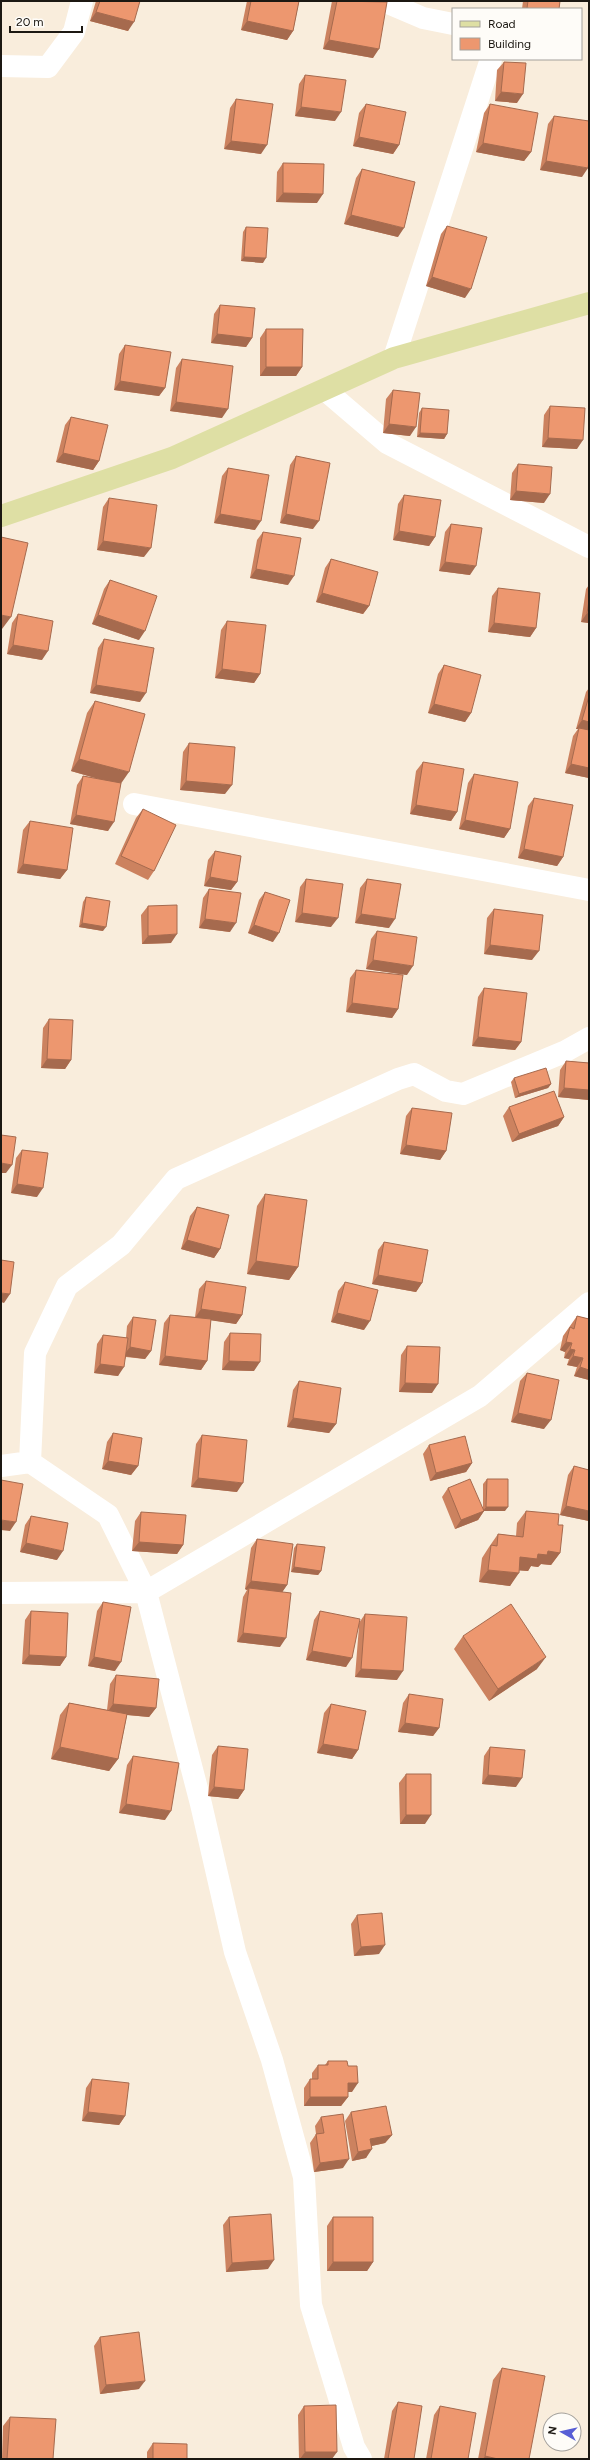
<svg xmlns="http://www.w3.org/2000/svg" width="590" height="2460" font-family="Figtree,sans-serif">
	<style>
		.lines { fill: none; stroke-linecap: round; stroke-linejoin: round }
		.minor { stroke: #fff; stroke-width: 22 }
		.major { stroke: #dedfa4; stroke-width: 22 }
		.wall { fill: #cc825f }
		.shaded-wall { fill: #a66a4e }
		.building { fill: #ed976f; stroke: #a66a4e }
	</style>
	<rect width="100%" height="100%" fill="#f9eddc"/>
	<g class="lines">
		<!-- minor -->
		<path class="minor" d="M383 1 423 18 453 24
			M1 66 48 67 74 32 82 1
			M394 358 491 59
			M325 390 387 443 589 547
			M134 804 589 890
			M30 1462 108 1515 146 1592 201 1804 235 1952 272 2060 304 2177 311 2305 354 2447 361 2459
			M1 1466 30 1462 35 1353 67 1286 121 1245 176 1179 398 1079 414 1074 446 1091 463 1094 564 1052 589 1038
			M1 1593 146 1592 480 1396 589 1303"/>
		<!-- major -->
		<path class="major" d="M1 516 172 458 394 358 589 303"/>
	</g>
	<!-- wall -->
	<path class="wall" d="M96 1H140L128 31 90 21Z
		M247 1H299L293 31 287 40 241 30Z
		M332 1H385L373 58 323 49Z
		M523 1H560L559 9H522Z
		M504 62 517 103 495 101 497 70Z
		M305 75 335 121 295 116 299 84Z
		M236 99 261 154 224 149 230 108Z
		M366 104 399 145 393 154 353 146 359 113Z
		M490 104 531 152 524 161 476 152 484 113Z
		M554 116 582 177 540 170 548 124Z
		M283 163 317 203 276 202 277 172Z
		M362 169 398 237 344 224 356 178Z
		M447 226 465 298 426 286 441 234Z
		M246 227 263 263 241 261 243 232Z
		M220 305 252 338 246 347 211 343 214 314Z
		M266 329 302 367 296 376H260V338Z
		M125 345 165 388 159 396 114 390 119 354Z
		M182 359 222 418 170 411 176 368Z
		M393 390 410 436 383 433 386 399Z
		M550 406 577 449 542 447 544 415Z
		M422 408 447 434 444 439 417 437 419 413Z
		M71 417 99 461 93 470 56 462 65 425Z
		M296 456 313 529 280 523 290 465Z
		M518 464 544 503 510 500 512 473Z
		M228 468 255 530 214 523 222 476Z
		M404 495 435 537 429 546 393 540 398 504Z
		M109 498 144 557 97 550 103 507Z
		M451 524 470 575 439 571 445 532Z
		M263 532 288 585 250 578 257 540Z
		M331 559 369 606 363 614 316 602 325 568Z
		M110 580 139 640 92 624 104 589Z
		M589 585V623L581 622 586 589Z
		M498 588 536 628 530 637 488 632 492 596Z
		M18 614 42 660 7 654 12 623Z
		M227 621 260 674 254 683 215 678 221 630Z
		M104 639 140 702 90 693 98 648Z
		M444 665 471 713 465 722 428 713 438 674Z
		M589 688V778L565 773 573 736 578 729H576L586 692Z
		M95 701 121 784 108 831 70 824 77 785 83 776 102 780 71 771 87 713Z
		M189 743 225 794 180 790 183 752Z
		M423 762 457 812 451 821 410 814 416 771Z
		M474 774 510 829 504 838 459 829 468 783Z
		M534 798 563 857 557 866 518 858 528 806Z
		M143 809 154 871 148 880 115 864 136 818Z
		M30 821 67 870 60 879 17 873 23 830Z
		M215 851 237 882 231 890 204 886 208 860Z
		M306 879 331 927 295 922 300 887Z
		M367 879 389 928 355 923 360 888Z
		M209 889 230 932 199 928 203 898Z
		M265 892 273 942 248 933 259 900Z
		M86 897 103 931 79 927 83 902Z
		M148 906 171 943 142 944 141 915Z
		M494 909 532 960 484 954 487 918Z
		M377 931 407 975 366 969 371 939Z
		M356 970 398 1009 392 1018 346 1012 350 978Z
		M484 988 521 1042 515 1050 472 1046 478 997Z
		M49 1019 71 1060 65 1069 41 1068 43 1028Z
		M566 1061 589 1063V1100L558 1097 560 1070Z
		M514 1078 551 1084 548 1088 515 1098 511 1082Z
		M509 1107 564 1117 558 1126 512 1142 503 1116Z
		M412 1108 446 1151 440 1160 400 1154 406 1116Z
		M22 1150 37 1197 11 1193 16 1158Z
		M265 1194 298 1267 289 1280 247 1274 257 1206Z
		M197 1207 220 1249 214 1258 181 1249 190 1216Z
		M384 1242 422 1283 416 1292 372 1284 378 1250Z
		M206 1281 242 1315 236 1324 211 1320 207 1361 201 1370 159 1365 164 1323 170 1315 195 1317 199 1289Z
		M345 1282 364 1330 331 1322 338 1291Z
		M577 1316 589 1319V1380L574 1376 577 1367 567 1365 569 1359 564 1358 565 1352 560 1350 563 1336Z
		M133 1317 151 1351 145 1359 126 1357 118 1376 94 1373 97 1344 103 1335 126 1338 127 1326Z
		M230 1333 254 1371 222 1370 224 1342Z
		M407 1346 432 1393 399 1392 401 1355Z
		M527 1373 544 1429 511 1422 520 1381Z
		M299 1381 336 1424 329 1433 287 1427 293 1390Z
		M113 1433 138 1466 131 1475 102 1469 107 1442Z
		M202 1435 237 1492 191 1487 196 1444Z
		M429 1445 472 1463 466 1472 430 1481 423 1454Z
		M574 1466 589 1521 560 1515 568 1475Z
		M487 1479 505 1511H484L478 1520 455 1529 442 1497 448 1488 483 1509V1484Z
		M526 1511 558 1525 560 1553 551 1565 541 1564 538 1567 531 1566 528 1571 519 1570 510 1586 479 1582 482 1558 489 1547 498 1534 516 1536 517 1523Z
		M141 1512 183 1545 177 1554 132 1551 135 1521Z
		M31 1516 57 1560 20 1552 25 1525Z
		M257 1539 287 1585 282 1592 280 1647 237 1642 243 1597 247 1590 245 1589 251 1548Z
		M297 1544 321 1571 318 1575 291 1572 294 1548Z
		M103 1602 115 1671 88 1666 97 1611Z
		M31 1611 66 1657 60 1666 22 1664 25 1620Z
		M320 1611 359 1623 365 1614 397 1680 355 1677 359 1626 346 1667 306 1660 314 1620Z
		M463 1636 537 1669 489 1701 454 1649Z
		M116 1675 156 1708 149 1717 127 1715 118 1759 109 1771 51 1759 60 1715 69 1703 107 1710 110 1684Z
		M409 1694 439 1728 433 1736 398 1732 403 1703Z
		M331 1704 358 1750 352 1759 317 1753 324 1713Z
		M218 1746 244 1790 238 1799 208 1796 212 1755Z
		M490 1747 516 1787 482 1784 484 1756Z
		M133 1756 165 1820 119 1813 127 1765Z
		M406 1774 425 1824H400L399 1783Z
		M357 1915 379 1954 354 1956 351 1924Z
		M328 2061 348 2066 352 2092H348V2097L341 2106H304V2088L310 2079H312V2073L318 2065H325Z
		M92 2079 125 2116 119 2125 82 2121 86 2088Z
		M351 2112 392 2135 385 2143 371 2146 366 2158 352 2161 345 2121Z
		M321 2117 343 2168 314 2172 310 2143 316 2134 315 2126Z
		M229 2217 268 2269 226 2272 223 2225Z
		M333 2217 373 2262 367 2271H327V2226Z
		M100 2337 139 2389 100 2394 94 2346Z
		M502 2368 529 2459H478L493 2380Z
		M398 2402 414 2459H384L392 2411Z
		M304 2406 332 2459H299L298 2415Z
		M440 2406 468 2459H426L434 2415Z
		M10 2417 53 2459H2L3 2426Z
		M153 2443 187 2459H147V2452Z"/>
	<!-- shaded-wall -->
	<path class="shaded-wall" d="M96 12 134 22 128 31 90 21Z
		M247 21 293 31 287 40 241 30Z
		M329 40 379 49 373 58 323 49Z
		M501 92 523 94 517 103 495 101Z
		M301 107 341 112 335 121 295 116Z
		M359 137 399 145 393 154 353 146Z
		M231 141 267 145 261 154 224 149Z
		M483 143 531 152 524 161 476 152Z
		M546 161 588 168 582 177 540 170Z
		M283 193 323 194 317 203 276 202Z
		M351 215 404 228 398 237 344 224Z
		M244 257 266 258 263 263 241 261Z
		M432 277 471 289 465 298 426 286Z
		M217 334 252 338 246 347 211 343Z
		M266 367H302L296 376H260Z
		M120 381 165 388 159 396 114 390Z
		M176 402 228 409 222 418 170 411Z
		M389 424 416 427 410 436 383 433Z
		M420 433 447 434 444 439 417 437Z
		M548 438 583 440 577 449 542 447Z
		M63 453 99 461 93 470 56 462Z
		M516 491 550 494 544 503 510 500Z
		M220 514 261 521 255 530 214 523Z
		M286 514 319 521 313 529 280 523Z
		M399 531 435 537 429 546 393 540Z
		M103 541 151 548 144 557 97 550Z
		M445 562 476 566 470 575 439 571Z
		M256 569 294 576 288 585 250 578Z
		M322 593 369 606 363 614 316 602Z
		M587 613 589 614V623L581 622Z
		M1 615 11 617 2 629H1Z
		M98 615 145 631 139 640 92 624Z
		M494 623 536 628 530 637 488 632Z
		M13 645 48 651 42 660 7 654Z
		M222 669 260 674 254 683 215 678Z
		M96 685 146 693 140 702 90 693Z
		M434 704 471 713 465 722 428 713Z
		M582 720 589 722V732L579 728 578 729H576Z
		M79 759 129 772 120 785 71 771Z
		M571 764 589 768V778L565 773Z
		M186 781 232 785 225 794 180 790Z
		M416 805 457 812 451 821 410 814Z
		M76 815 114 822 108 831 70 824Z
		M465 820 510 829 504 838 459 829Z
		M524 849 563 857 557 866 518 858Z
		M23 864 67 870 60 879 17 873Z
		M210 877 237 882 231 890 204 886Z
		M302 913 338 918 331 927 295 922Z
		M361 914 395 919 389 928 355 923Z
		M205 919 236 923 230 932 199 928Z
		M82 923 106 927 103 931 79 927Z
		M254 925 279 933 273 942 248 933Z
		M177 934 171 943 142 944 148 936Z
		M490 945 539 951 532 960 484 954Z
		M373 960 413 966 407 975 366 969Z
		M352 1003 398 1009 392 1018 346 1012Z
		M478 1037 521 1042 515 1050 472 1046Z
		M47 1059 71 1060 65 1069 41 1068Z
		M551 1084 548 1088 515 1098 519 1094Z
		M564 1088 589 1090V1100L558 1097Z
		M564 1117 558 1126 512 1142 519 1134Z
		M406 1145 446 1151 440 1160 400 1154Z
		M1 1163 12 1165 6 1173H1Z
		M17 1184 43 1188 37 1197 11 1193Z
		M187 1240 220 1249 214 1258 181 1249Z
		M256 1261 298 1267 289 1280 247 1274Z
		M378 1275 422 1283 416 1292 372 1284Z
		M1 1293 10 1294 4 1303 1 1302Z
		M201 1309 242 1315 236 1324 195 1318Z
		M337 1313 370 1321 364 1330 331 1322Z
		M566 1342 572 1343 565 1352 560 1350Z
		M130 1347 151 1351 145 1359 123 1356Z
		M570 1349 575 1350 569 1359 564 1358Z
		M165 1356 207 1361 201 1370 159 1365Z
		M573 1356 583 1358 577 1367 567 1365Z
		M229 1361 260 1362 254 1371 222 1370Z
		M100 1364 124 1367 118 1376 94 1373Z
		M580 1367 589 1370V1380L574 1376Z
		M405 1383 438 1384 432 1393 399 1392Z
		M518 1413 551 1420 544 1429 511 1422Z
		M293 1418 336 1424 329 1433 287 1427Z
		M108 1461 138 1466 131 1475 102 1469Z
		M472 1463 466 1472 430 1481 436 1473Z
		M198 1478 243 1483 237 1492 191 1487Z
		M566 1506 589 1511V1521L560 1515Z
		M486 1507H508L505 1511H484L478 1520 455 1529 461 1520 483 1511Z
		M1 1520 16 1522 10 1531 1 1530Z
		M139 1542 183 1545 177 1554 132 1551Z
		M26 1543 63 1551 57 1560 20 1552Z
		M548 1551 560 1553 551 1565 541 1564 538 1567 531 1566 528 1571 512 1570 520 1557Z
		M294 1567 321 1571 318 1575 291 1572Z
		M488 1570 519 1573 510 1586 479 1582Z
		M251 1581 287 1585 281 1594 249 1588 247 1590 245 1589Z
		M243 1633 286 1638 280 1647 237 1642Z
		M312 1651 352 1658 346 1667 306 1660Z
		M29 1655 66 1657 60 1666 22 1664Z
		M94 1657 121 1662 115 1671 88 1666Z
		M546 1657 537 1669 489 1701 498 1689Z
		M361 1669 403 1671 397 1680 355 1677Z
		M113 1704 156 1708 149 1717 107 1713Z
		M405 1723 439 1728 433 1736 398 1732Z
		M323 1744 358 1750 352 1759 317 1753Z
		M60 1747 118 1759 109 1771 51 1759Z
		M488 1775 522 1778 516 1787 482 1784Z
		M214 1787 244 1790 238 1799 208 1796Z
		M126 1804 171 1811 165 1820 119 1813Z
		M406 1815H431L425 1824H400Z
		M385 1945 379 1954 354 1956 361 1947Z
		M348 2083H358L352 2092H341Z
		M310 2097H348L341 2106H304Z
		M88 2112 125 2116 119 2125 82 2121Z
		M392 2135 385 2143 363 2148 370 2139Z
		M372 2149 366 2158 352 2161 358 2152Z
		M349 2159 343 2168 314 2172 320 2163Z
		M274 2260 268 2269 226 2272 232 2263Z
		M333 2262H373L367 2271H327Z
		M145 2381 139 2389 100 2394 106 2385Z
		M305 2452H337L332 2459H300Z
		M485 2456 498 2459H483Z"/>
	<!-- building -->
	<path class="building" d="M100 1H140L134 22 96 12Z
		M251 1H299L293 31 247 21Z
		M337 1 387 2 379 49 329 40Z
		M528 1H560L559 9H532L527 8Z
		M504 62 526 63 523 94 501 92Z
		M305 75 346 80 341 112 301 107Z
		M236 99 273 104 267 145 231 141Z
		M366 104 406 112 399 145 359 137Z
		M490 104 538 113 531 152 483 143Z
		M554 116 589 121V162L588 168 546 161Z
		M283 163 324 164 323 194 283 193Z
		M362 169 415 182 404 228 351 215Z
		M447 226 487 237 471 289 432 277Z
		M246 227 268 228 266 258 244 257Z
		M220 305 255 308 252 338 217 334Z
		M266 329H303L302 367H266Z
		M125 345 171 352 165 388 120 381Z
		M182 359 233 366 228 409 176 402Z
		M393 390 420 393 416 427 389 424Z
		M550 406 585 408 583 440 548 438Z
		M422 408 449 410 447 434 420 433Z
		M71 417 108 425 99 461 63 453Z
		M296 456 330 463 319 521 286 514Z
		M518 464 552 467 550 494 516 491Z
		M228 468 269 475 261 521 220 514Z
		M404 495 441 500 435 537 399 531Z
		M109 498 157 505 151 548 103 541Z
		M451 524 482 528 476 566 445 562Z
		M263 532 301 538 294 576 256 569Z
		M1 537 28 543 11 617 1 615Z
		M331 559 378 572 369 606 322 593Z
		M110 580 157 596 145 631 98 615Z
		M498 588 540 593 536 628 494 623Z
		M589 601V614L587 613Z
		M18 614 53 621 48 651 13 645Z
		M227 621 266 625 260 674 222 669Z
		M104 639 154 648 146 693 96 685Z
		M444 665 481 675 471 713 434 704Z
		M589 696V722L582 720Z
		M95 701 145 714 129 772 79 759Z
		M579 728 589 730V768L571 764Z
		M189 743 235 747 232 785 186 781Z
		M423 762 464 769 457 812 416 805Z
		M474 774 518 782 510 829 465 820Z
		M83 776 121 783 114 822 76 815Z
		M534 798 573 805 563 857 524 849Z
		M143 809 176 825 154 871 121 856Z
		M30 821 73 828 67 870 23 864Z
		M215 851 241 856 237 882 210 877Z
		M306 879 343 884 338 918 302 913Z
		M367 879 401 884 395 919 361 914Z
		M209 889 241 893 236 923 205 919Z
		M265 892 290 900 279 933 254 925Z
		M86 897 110 901 106 927 82 923Z
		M177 905V934L148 936V906Z
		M494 909 543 915 539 951 490 945Z
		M377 931 417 937 413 966 373 960Z
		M356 970 403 975 398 1009 352 1003Z
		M484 988 527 993 521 1042 478 1037Z
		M49 1019 73 1020 71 1060 47 1059Z
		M566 1061 589 1063V1090L564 1088Z
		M546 1068 551 1084 519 1094 514 1078Z
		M554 1091 564 1117 519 1134 509 1107Z
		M412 1108 452 1113 446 1151 406 1145Z
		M1 1135 16 1137 12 1165 1 1163Z
		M22 1150 48 1153 43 1188 17 1184Z
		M265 1194 307 1200 298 1267 256 1261Z
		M197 1207 229 1215 220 1249 187 1240Z
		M384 1242 428 1250 422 1283 378 1275Z
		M1 1260 14 1262 10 1294 1 1293Z
		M206 1281 246 1287 242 1315 201 1309Z
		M345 1282 378 1290 370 1321 337 1313Z
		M170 1315 211 1319 207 1361 165 1356Z
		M577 1316 589 1319V1370L580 1367 583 1358 573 1356 575 1350 570 1349 572 1343 566 1342 570 1327 574 1329Z
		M133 1317 156 1320 151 1351 130 1347Z
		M230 1333 261 1334 260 1362 229 1361Z
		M103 1335 128 1338 124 1367 100 1364Z
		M407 1346 440 1347 438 1384 405 1383Z
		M527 1373 559 1380 551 1420 518 1413Z
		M299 1381 341 1388 336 1424 293 1418Z
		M113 1433 142 1438 138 1466 108 1461Z
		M202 1435 247 1440 243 1483 198 1478Z
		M465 1436 472 1463 436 1473 429 1445Z
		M574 1466 589 1470V1511L566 1506Z
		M470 1479 484 1511 461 1520 448 1488Z
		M487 1479H508V1507H486Z
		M1 1480 23 1484 16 1522 1 1520Z
		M526 1511 559 1514 558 1525H563L560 1553 548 1551 547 1555 538 1554 537 1559 520 1557 519 1573 488 1570 491 1545 497 1546 498 1534 523 1537Z
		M141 1512 186 1515 183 1545 139 1542Z
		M31 1516 68 1523 63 1551 26 1543Z
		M257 1539 293 1544 287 1585 251 1581Z
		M297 1544 325 1547 321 1571 294 1567Z
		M249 1588 291 1593 286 1638 243 1633Z
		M103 1602 131 1607 121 1662 94 1657Z
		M511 1604 546 1657 498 1689 463 1636Z
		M31 1611 68 1613 66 1657 29 1655Z
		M320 1611 360 1619 352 1658 312 1651Z
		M365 1614 407 1617 403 1671 361 1669Z
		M116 1675 159 1679 156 1708 113 1704Z
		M409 1694 443 1699 439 1728 405 1723Z
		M69 1703 127 1714 118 1759 60 1747Z
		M331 1704 366 1711 358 1750 323 1744Z
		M218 1746 248 1749 244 1790 214 1787Z
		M490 1747 525 1750 522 1778 488 1775Z
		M133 1756 179 1763 171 1811 126 1804Z
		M406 1774H431V1815H406Z
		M382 1913 385 1945 361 1947 357 1915Z
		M328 2061H347L348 2066H357L358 2083H348V2097H310V2079H318V2065H328Z
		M92 2079 129 2083 125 2116 88 2112Z
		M386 2106 392 2135 370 2139 372 2149 358 2152 351 2112Z
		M343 2114 349 2159 320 2163 316 2134 324 2133 321 2117Z
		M271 2214 274 2260 232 2263 229 2217Z
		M333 2217H373V2262H333Z
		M139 2332 145 2381 106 2385 100 2337Z
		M502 2368 545 2376 529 2459H498L485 2456Z
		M398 2402 422 2406 414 2459H388Z
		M336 2405 337 2452H305L304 2406Z
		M440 2406 476 2413 468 2459H431Z
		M10 2417 56 2419 53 2459H7Z
		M153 2443 187 2444V2459H153Z"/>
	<!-- border -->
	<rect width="590" height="2460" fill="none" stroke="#1c1812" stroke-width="4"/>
	<!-- legend -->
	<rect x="452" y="8" width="130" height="52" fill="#fefcf8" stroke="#a4a19c"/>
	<rect x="460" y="21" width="20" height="6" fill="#dedfa4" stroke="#a4a19c"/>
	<text x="488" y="28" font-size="12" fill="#1c1812">Road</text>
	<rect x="460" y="38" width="20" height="12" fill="#ed976f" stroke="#a4a19c"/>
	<text x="488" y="48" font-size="12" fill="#1c1812">Building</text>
	<!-- north arrow -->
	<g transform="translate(562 2432) rotate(278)"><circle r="19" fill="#fefcf8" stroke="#a4a19c"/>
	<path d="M0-3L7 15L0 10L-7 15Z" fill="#585ed5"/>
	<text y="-6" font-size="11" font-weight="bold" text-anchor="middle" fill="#1c1812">N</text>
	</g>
	<!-- scale -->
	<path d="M10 26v6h72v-6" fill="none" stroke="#1c1812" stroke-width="2"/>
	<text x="16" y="26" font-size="12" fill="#1c1812" stroke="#fefcf8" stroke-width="3" paint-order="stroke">20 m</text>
</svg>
